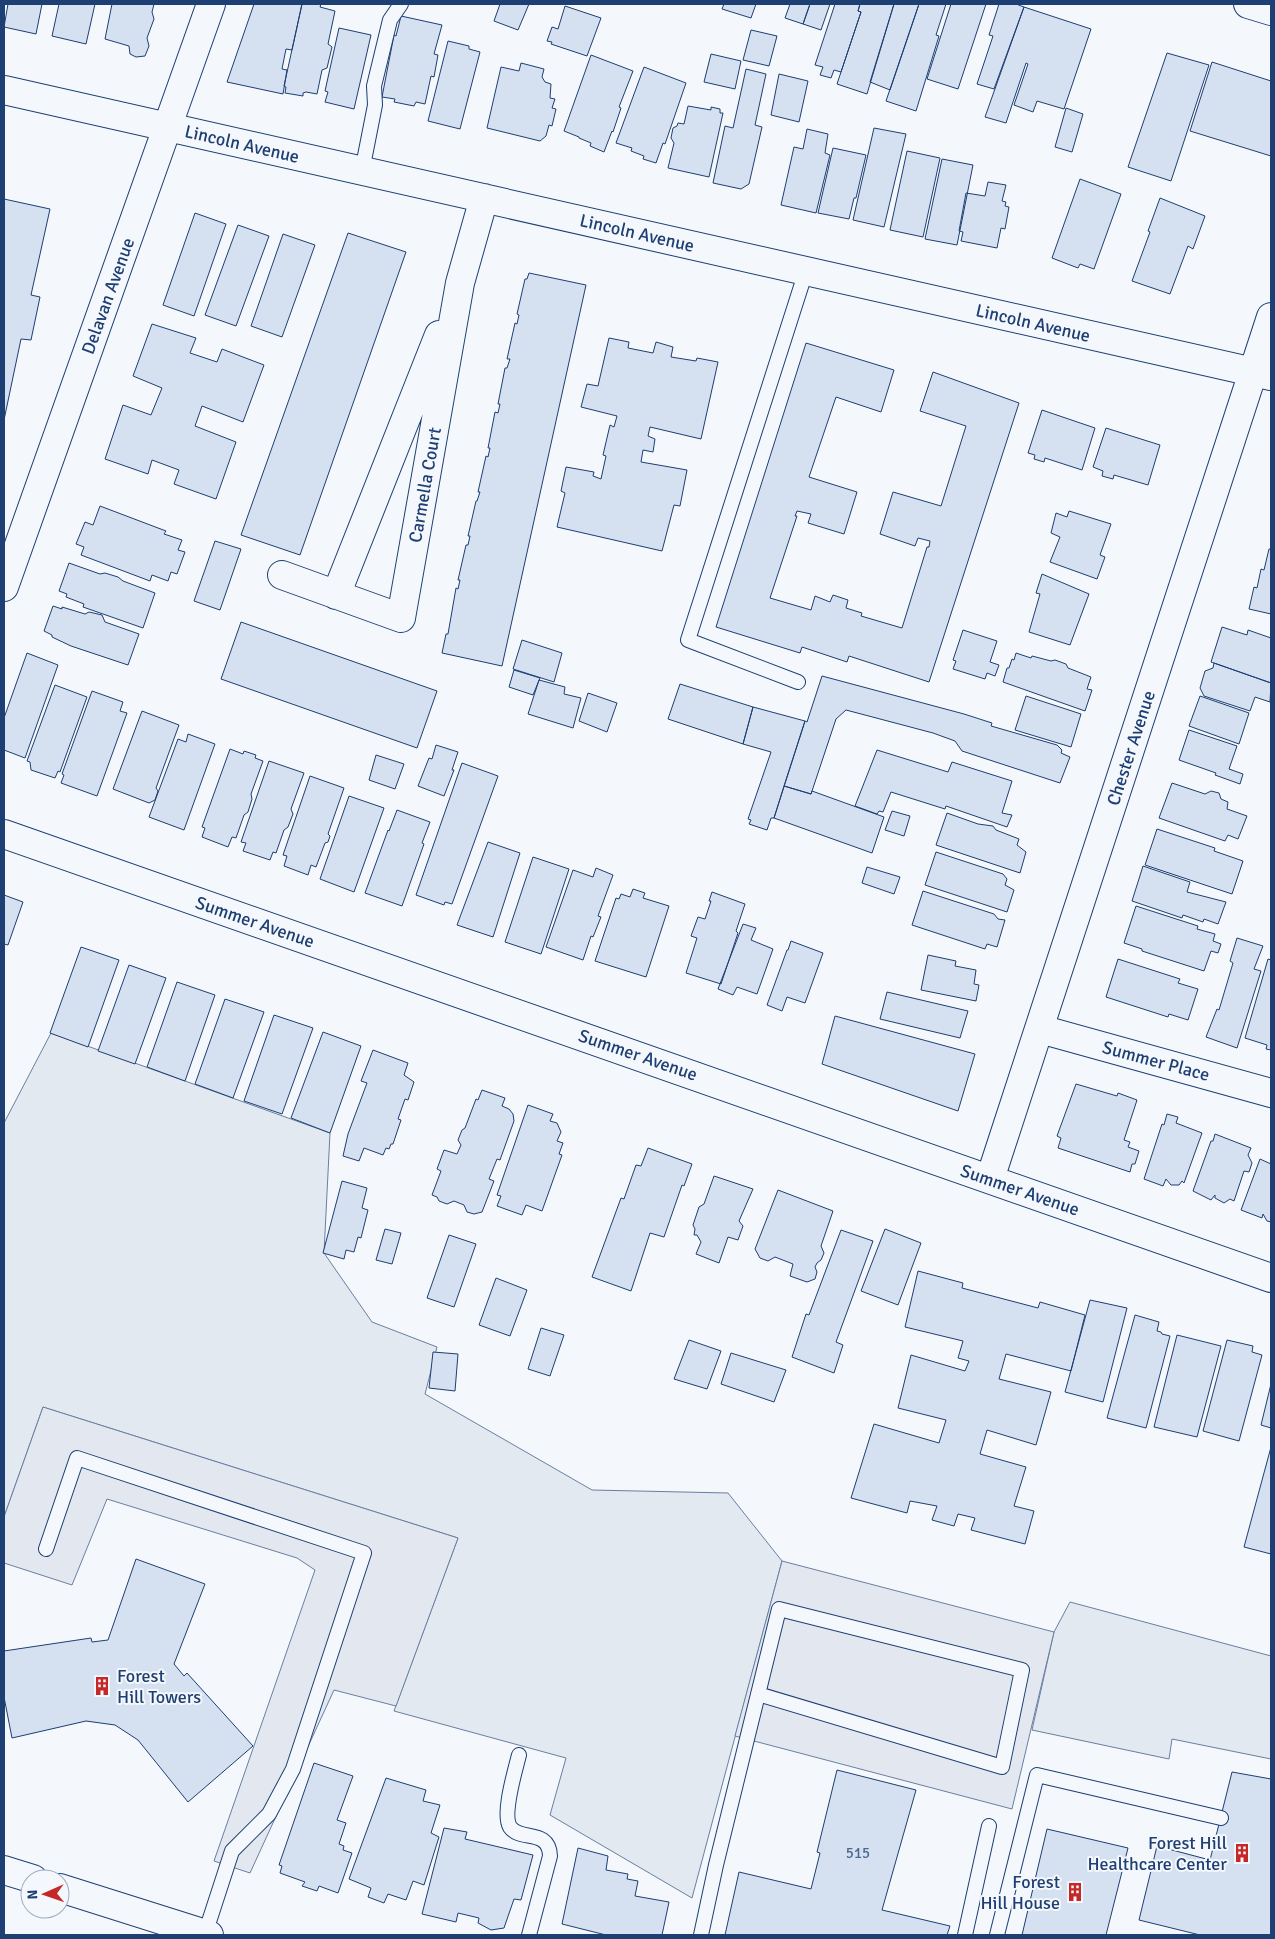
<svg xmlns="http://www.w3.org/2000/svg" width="1275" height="1939" font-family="Signika,sans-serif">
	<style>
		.green { fill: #e3e9f0; stroke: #687fa3 }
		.parking { fill: #e3e8f0; stroke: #687fa3 }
		.building { fill: #d5e0f0; stroke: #1d3f73 }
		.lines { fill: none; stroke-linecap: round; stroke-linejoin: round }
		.service-casing { stroke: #1d3f73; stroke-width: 16 }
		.minor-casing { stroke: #1d3f73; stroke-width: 30 }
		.tertiary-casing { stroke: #1d3f73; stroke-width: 30 }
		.secondary-casing { stroke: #1d3f73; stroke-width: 30 }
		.service { stroke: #f4f7fb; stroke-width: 14 }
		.minor { stroke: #f4f7fb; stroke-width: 28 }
		.tertiary { stroke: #f4f7fb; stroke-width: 28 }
		.secondary { stroke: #f4f7fb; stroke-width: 28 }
		.labels { text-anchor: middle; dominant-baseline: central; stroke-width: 4; stroke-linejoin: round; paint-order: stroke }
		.number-label { font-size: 15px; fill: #4b6792 }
		.street-label { font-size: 18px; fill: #1d3f73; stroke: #f4f7fb }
		.poi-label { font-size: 18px; fill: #1d3f73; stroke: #f4f7fb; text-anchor: end }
	</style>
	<rect width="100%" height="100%" fill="#f4f7fb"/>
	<!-- green -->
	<path class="green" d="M51 1033 330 1133 324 1253 372 1322 437 1347 425 1394 592 1490 728 1493 782 1561 692 1898 550 1815 566 1758 394 1711 458 1538 43 1407 4 1517V1123Z
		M1070 1602 1271 1656V1759L1172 1739 1169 1759 1032 1730 1054 1632Z"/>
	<!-- parking -->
	<path class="parking" d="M43 1407 458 1538 396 1706 334 1690 250 1873 214 1861 315 1570 297 1558 107 1499 72 1585 4 1563V1517Z
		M782 1561 1054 1632 1012 1809 735 1736Z"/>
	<!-- building -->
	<path class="building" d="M8 4H42L36 34 4 27Z
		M59 4H95L86 44 52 36Z
		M112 4H154L152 12 154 19 147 38 149 46 145 56 136 57 130 54 129 46 105 39Z
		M254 4H302L292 50 286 49 282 69 287 70 283 94 227 82Z
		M302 4H321L320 7 335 11 328 44 332 47 327 68 322 70 317 94 306 92 303 93V96L285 93 286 87 284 86Z
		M500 4H529L518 30 494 21Z
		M724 4H756L751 18 722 9Z
		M790 4H810L803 24 785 18Z
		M810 4H830L821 30 803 24Z
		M835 4H860L858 11 861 12 841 72 834 70 831 78 820 75 823 67 815 65Z
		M860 4H894L867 94 837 84 861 12 858 11Z
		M894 4H919L890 90 870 82Z
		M919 4H946L936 35 939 36 916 111 886 101Z
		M951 4H986L958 89 927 79Z
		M999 4H1016L1024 7 994 89 977 84 993 36 989 35Z
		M565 6 601 18 587 56 551 44 552 42 547 41 552 27 558 29Z
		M1024 7 1091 29 1064 109 1037 101 1033 112 1014 105 1028 64 1026 63 1006 123 985 117Z
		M401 16 442 25 434 54 438 55 434 77 431 76 425 104 416 102 414 106 394 102 395 99 382 97 394 35 396 36Z
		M339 28 371 35 354 109 325 102 328 92 325 91Z
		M751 30 777 36 769 66 743 60Z
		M448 41 469 46V49L480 52 460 129 428 121Z
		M1167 53 1209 65 1171 181 1128 167Z
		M711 54 741 61 735 89 704 82Z
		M591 55 633 71 619 107 621 108 613 132 612 131 604 152 590 146 591 143 579 138V137L564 131Z
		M1212 62 1271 81V156L1190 131Z
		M521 63 544 69 542 77 545 82 551 84 550 98 555 99 552 108 556 109 552 126 549 125 546 136 540 141 487 128 501 67 519 71Z
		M644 67 686 83 665 144 663 143 656 163 643 159 644 156 631 151 632 148 616 143Z
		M746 69 766 74 755 125 762 127 749 184 741 189 713 183 725 126 733 128Z
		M779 74 808 81 799 122 771 115Z
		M688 106 711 110V107L720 109V113H723L709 177 668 168 674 143 671 138 673 128 677 126 678 123 684 124Z
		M1066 108 1083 114 1072 152 1055 147Z
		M874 128 906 134 884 227 853 220Z
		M807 129 828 134 825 153 830 155 816 213 781 205 794 147 803 149Z
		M833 148 866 155 856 198H854L849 219 818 213Z
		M907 151 940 158 923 237 890 230Z
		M942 159 973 165 957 245 925 239Z
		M1080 179 1121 194 1094 269 1080 264 1078 268 1052 258Z
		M988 182 1006 185 1002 201 1006 202 1005 206 1009 207 1005 229 1001 228 997 248 961 241 963 232 959 231 966 193 985 196Z
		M1160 198 1205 216 1193 249 1188 246 1170 294 1132 281 1150 232 1148 231Z
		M4 199 50 209 31 295 40 297 31 340 21 339 4 420Z
		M195 213 226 224 194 316 163 305Z
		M238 225 269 236 236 326 205 315Z
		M348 233 406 252 300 555 241 535Z
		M283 234 315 245 282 337 251 326Z
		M529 273 586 285 502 666 442 653 446 634H448L456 588 458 589 460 580H458L466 545H468L470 536H468L476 501H477L480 492H478L486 456 488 457 490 448H488L495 412 498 413 500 404H498L505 368H507L510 359H507L515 323 517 324 519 315 517 314 525 279H527Z
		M152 324 196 338 190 353 217 362 222 349 264 365 243 422 202 406 195 426 236 442 216 499 174 484 179 470 152 460 148 474 105 459 123 405 151 415 162 388 133 376Z
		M609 338 629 342 628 348 653 353 656 342 673 347 671 357 696 361 697 358 718 362 701 439 650 427 648 436 655 439 653 452 643 450 641 462 687 470 680 506 674 505 662 551 557 527 565 493 561 491 566 467 594 472 593 476 601 479 606 456 603 455 610 425 614 427 617 416 581 407 587 384 598 386Z
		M806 343 894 370 881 412 836 397 809 477 857 492 844 534 808 523 811 514 797 511 795 516H797L770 598 811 610 815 596 830 602 833 595 848 600 846 608 862 613 861 616 902 628 927 547H929L930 541 918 538 915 546 880 534 893 492 941 506 966 426 920 411 933 372 1019 403 929 682 849 656 847 662 802 647 800 653 716 627Z
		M1042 410 1095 428 1082 470 1045 458 1044 462 1034 459 1035 455 1028 453Z
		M1106 428 1160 445 1148 485 1114 475 1113 479 1102 476 1103 471 1093 467Z
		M100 506 166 531 164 534 182 540 178 550 185 552 177 574 171 572 168 581 152 575 150 581 81 555 84 547 76 544 85 522 93 525Z
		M1069 511 1111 524 1100 555 1105 557 1097 579 1050 562 1060 537 1051 533 1056 513 1067 517Z
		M215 541 241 549 220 610 194 601Z
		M1269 549H1271V614L1249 609 1254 587 1257 588 1261 569 1264 570Z
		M69 563 100 574 105 573 118 577 123 581 155 593 143 628 83 607 84 604 66 597 67 594 59 591Z
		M1042 574 1089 594 1070 645 1029 632 1040 594 1036 593Z
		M53 606 62 609V607L85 614 89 612 102 615 105 622 139 634 128 665 71 646 52 637V635L44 631Z
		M241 622 437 691 417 748 221 679Z
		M1222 627 1247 635 1248 630 1271 638V683L1211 662Z
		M963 630 997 641 990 662 999 665 995 676 987 673 985 679 953 669 956 661 953 660Z
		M522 640 562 653 554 682 513 669Z
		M27 653 58 665 25 758 4 750V718Z
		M1016 653 1031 658 1032 656 1051 661 1055 660 1066 664 1068 668 1091 677 1087 689 1092 690 1085 711 1003 682 1007 668H1009L1012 659 1014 660Z
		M1214 663 1271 683 1270 702 1255 697 1250 711 1204 696 1200 688 1205 671 1213 668Z
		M514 670 540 678 533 695 509 687Z
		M822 676 964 714 992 723 991 726 1057 745 1062 750 1061 753 1070 757 1060 783 962 751 955 741 933 733 846 710 836 719 811 794 784 786 805 721 807 722Z
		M539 680 565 687 564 694 581 698 573 728 528 714Z
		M680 684 753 707 743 744 668 719Z
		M55 685 87 697 60 772 58 771 55 778 31 770 30 762 27 761Z
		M92 691 123 702 120 711 127 713 97 796 61 783 64 775 62 774Z
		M588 693 617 703 607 732 579 721Z
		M1026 696 1081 714 1071 747 1015 730Z
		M1200 696 1249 713 1239 744 1189 726Z
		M753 707 805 721 774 818H771L767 830 749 824 751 820 748 819 771 752 743 744Z
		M142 711 179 725 156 788 158 791 155 800 149 803 113 789Z
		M1189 730 1237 746 1229 769 1243 774 1240 784 1215 775 1216 773 1179 760Z
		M188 734 215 744 184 830 149 817 178 739 186 742Z
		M436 745 458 752 452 770H454L444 796 418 786 429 758 432 759Z
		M230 749 243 754 244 751 256 755 255 758 263 761 251 794 252 799 248 812 244 815 236 838 232 837 228 847 202 837 205 828 202 827Z
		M877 750 948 772 952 762 1012 781 1002 813 1012 815 1007 827 946 806 945 809 891 792 883 812 879 811 877 814 855 806Z
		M376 755 404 764 395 789 369 780Z
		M269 761 304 773 291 809 293 814 288 827 284 830 276 853 273 852 270 860 243 851 246 843 241 842Z
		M462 763 498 776 452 904 445 902 444 905 416 895Z
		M310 776 344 788 328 834 330 836 328 842 325 843 316 867 311 865 308 875 284 866 287 856 283 855Z
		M1172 783 1205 794 1211 791 1219 793 1221 799 1228 802 1227 809 1247 816 1238 839 1228 835 1225 841 1159 818Z
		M784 786 811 794 812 791 884 817 872 853 774 818Z
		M349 796 384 808 354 892 320 879Z
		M397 810 430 822 422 843 424 844 402 906 365 893 388 830 389 831Z
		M892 811 910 816 904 836 885 830Z
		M947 813 978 824 993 826 996 830 1019 839 1017 845 1026 852 1020 873 936 845Z
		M1157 829 1215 848 1214 851 1243 861 1232 894 1145 865Z
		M488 842 520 853 493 937 457 925Z
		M936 852 1003 874 1007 879 1005 885 1014 890 1007 912 925 885Z
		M533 857 569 869 541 954 505 942Z
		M1143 866 1190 882 1187 892 1226 902 1218 924 1204 919 1203 922 1183 915 1182 918 1132 901Z
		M867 867 900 877 894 894 862 883Z
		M596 868 613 875 598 916 601 917 593 937 591 936 583 960 546 947 573 870 593 877Z
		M633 889 645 893 643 898 669 906 646 977 595 961 616 898 619 899 621 894 630 897Z
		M923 891 994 914 998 919 1005 920 997 947 987 944 985 949 912 925Z
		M712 892 745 904 736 931 738 933 721 984 686 973 697 938 691 936 698 917 705 919 711 901H709Z
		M4 895 23 902 8 945 4 944Z
		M1136 906 1198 926 1197 929 1215 934 1213 941 1221 944 1218 953 1211 951 1204 971 1142 951V949L1124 943Z
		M743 924 756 928 751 940 773 949 757 994 737 987 733 995 718 989Z
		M1237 938 1263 946 1254 969 1261 971 1237 1048 1206 1037 1217 1009 1219 1010 1233 963 1230 961Z
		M791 941 823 953 805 1003 787 997 782 1011 767 1005 787 950H788Z
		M81 947 119 960 88 1047 50 1033Z
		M928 955 956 961 955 966 976 970 974 984 979 985 976 1001 921 990Z
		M1118 959 1180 979 1178 983 1198 989 1188 1020 1169 1014 1168 1017 1106 997Z
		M1268 959 1271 960V1050L1266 1049 1267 1045 1245 1038Z
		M129 965 166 978 135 1064 98 1051Z
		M177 982 215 995 185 1081 147 1067Z
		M887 992 968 1011 960 1038 880 1019Z
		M225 999 264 1012 233 1098 195 1084Z
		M274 1015 313 1028 282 1114 244 1101Z
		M835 1016 975 1054 958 1111 822 1064Z
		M323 1032 361 1046 330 1133 291 1118Z
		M373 1050 408 1063 404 1075 414 1082 408 1100 405 1099 398 1119 401 1120 393 1144H391L389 1149 386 1148 383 1155 364 1148 359 1161 343 1156 348 1134 367 1083 361 1081Z
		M1076 1084 1117 1096 1118 1093 1137 1100 1124 1140 1130 1142 1128 1147 1139 1151 1135 1164H1132L1130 1172 1058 1148 1061 1138 1057 1136Z
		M482 1090 505 1098 502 1106 509 1109 513 1114 514 1121 500 1160 497 1159 489 1179 494 1181 482 1212 474 1214 467 1212 464 1205 454 1201 447 1204 439 1201 437 1197 432 1195 441 1171 437 1169 444 1150 457 1154 461 1145 458 1140 462 1130 465 1128 476 1099 478 1100Z
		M528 1105 553 1114 550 1121 557 1123 561 1132 557 1141 563 1143 559 1154 562 1155 542 1211 526 1205 522 1215 497 1206 501 1196 497 1195Z
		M1167 1114 1178 1117 1176 1123 1202 1133 1184 1183 1182 1181 1179 1185H1171L1166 1179 1163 1186 1144 1179 1162 1124 1164 1125Z
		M1215 1134 1251 1148 1248 1155 1252 1163 1249 1172 1244 1171 1234 1201 1230 1199 1224 1203 1215 1198V1195L1211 1200 1193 1191 1211 1141H1213Z
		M648 1148 692 1164 684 1186 682 1185 664 1237 650 1233 631 1291 592 1277 621 1198 624 1199 636 1165 641 1166Z
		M1260 1159 1271 1164V1222L1267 1221 1263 1214 1262 1218 1241 1210Z
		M714 1176 753 1189 739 1221 743 1226 738 1240 728 1237 719 1263 696 1254 701 1242 697 1235H694L695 1229 693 1225 699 1207 704 1204Z
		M342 1181 367 1188 362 1208 368 1210 361 1238 358 1237 354 1252 346 1250 344 1259 323 1253Z
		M778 1190 833 1211 821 1246 824 1253 821 1260 817 1263 815 1267 817 1272 815 1279 807 1282 790 1276 793 1264 775 1257 768 1261 760 1258 755 1249Z
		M385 1229 401 1233 392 1264 376 1260Z
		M885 1229 921 1243 898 1305 861 1291Z
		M841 1230 873 1241 836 1342 843 1345 834 1373 792 1357 806 1314 809 1315Z
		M449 1235 476 1244 454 1307 427 1298Z
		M918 1271 963 1283 962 1288 1038 1308 1040 1302 1085 1315 1071 1371 1006 1354 999 1379 1051 1392 1036 1445 987 1430 980 1454 1026 1467 1014 1506 1034 1511 1025 1544 971 1530 975 1518 958 1514 954 1526 932 1520 937 1506 910 1501 907 1513 851 1498 874 1424 939 1443 946 1420 898 1408 911 1355 965 1371 969 1361 958 1358 963 1341 905 1327Z
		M496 1278 527 1290 510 1336 479 1325Z
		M1090 1300 1127 1308 1103 1402 1065 1392Z
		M1135 1315 1159 1322 1157 1331 1161 1332 1162 1334 1170 1336 1146 1428 1107 1418Z
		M541 1328 564 1335 550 1376 528 1369Z
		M1177 1335 1221 1346 1197 1437 1154 1427Z
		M689 1340 721 1351 707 1389 674 1379Z
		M1227 1340 1253 1346 1252 1352 1262 1355 1239 1441 1203 1431Z
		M433 1352 458 1354 455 1391 429 1388Z
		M731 1353 786 1370 774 1402 721 1384Z
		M1271 1384V1428L1261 1425Z
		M1271 1447V1554L1244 1547Z
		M136 1559 205 1584 174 1664 184 1676 187 1673 253 1746 188 1802 138 1740 115 1725 86 1721 12 1738 4 1697V1651L91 1638 92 1642 108 1640Z
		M314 1763 353 1776 337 1820 346 1823 339 1844 344 1846 343 1850 352 1853 338 1893 319 1886 317 1891 302 1886 305 1882 280 1873 282 1866 279 1865Z
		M837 1770 916 1790 882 1910 950 1926 947 1935H725L739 1872 811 1889 820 1853 817 1852Z
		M1232 1772 1271 1779V1935H1200L1139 1920 1157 1846 1210 1860Z
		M386 1778 426 1790 423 1801 440 1805 431 1833 439 1837 424 1885 413 1881 406 1900 388 1894 384 1903 368 1897 371 1888 349 1879Z
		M444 1828 467 1832 465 1839 533 1855 521 1900 514 1899 504 1928 491 1930 478 1923 479 1918 458 1913 456 1922 422 1914Z
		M1047 1829 1128 1848 1106 1935H1022Z
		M578 1848 608 1856 606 1870 628 1874 627 1879 638 1881 635 1896 669 1902 662 1935H606L562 1924Z"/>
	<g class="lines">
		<!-- service casing -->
		<g class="service-casing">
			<path id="service" d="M362 171 375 105 374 86 390 20 401 4
				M798 682 688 640 806 271
				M46 1549 77 1458 364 1553 293 1769 269 1814 232 1851 205 1934
				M519 1755C515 1771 502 1814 510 1827 520 1842 549 1828 550 1856L529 1935
				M701 1935 716 1865 779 1609 1022 1670 1002 1767 758 1694
				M965 1935 989 1826
				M997 1935 1037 1775 1221 1818"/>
		</g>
		<!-- minor casing -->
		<g class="minor-casing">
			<path id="minor" d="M4 90 1271 376
				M282 575 401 618 460 283 484 198
				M4 587 211 4
				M336 595 439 335
				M1040 1029 1271 1093"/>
		</g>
		<!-- tertiary casing -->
		<g class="tertiary-casing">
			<path id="tertiary" d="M4 834 1271 1278
				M990 1179 1271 317"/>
		</g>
		<!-- secondary casing -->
		<g class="secondary-casing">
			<path id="secondary" d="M1248 4 1271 11
				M4 1870 33 1879
				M60 1888 209 1935"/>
		</g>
		<!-- service -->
		<use href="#service" class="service"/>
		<!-- minor -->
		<use href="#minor" class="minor"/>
		<!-- tertiary -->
		<use href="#tertiary" class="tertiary"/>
		<!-- secondary -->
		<use href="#secondary" class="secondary"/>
	</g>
	<!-- icons -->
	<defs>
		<g id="building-bare" transform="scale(1.5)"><path d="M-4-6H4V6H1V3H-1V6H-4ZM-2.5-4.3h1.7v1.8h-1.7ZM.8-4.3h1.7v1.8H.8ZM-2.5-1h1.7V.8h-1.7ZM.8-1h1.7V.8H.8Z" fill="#c62828" stroke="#f4f7fb" stroke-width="2.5" paint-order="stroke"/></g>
	</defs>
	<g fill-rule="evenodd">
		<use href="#building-bare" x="102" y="1686"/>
		<use href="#building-bare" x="1242" y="1853"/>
		<use href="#building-bare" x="1075" y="1892"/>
	</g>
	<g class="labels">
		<!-- number labels -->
		<g class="number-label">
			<text x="858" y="1853">515</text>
		</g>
		<!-- street labels -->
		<g class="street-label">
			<text transform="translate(242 144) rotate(13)">Lincoln Avenue</text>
			<text transform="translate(637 233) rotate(13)">Lincoln Avenue</text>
			<text transform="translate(108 296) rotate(-70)">Delavan Avenue</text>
			<text transform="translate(1033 323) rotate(13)">Lincoln Avenue</text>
			<text transform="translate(425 485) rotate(-80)">Carmella Court</text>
			<text transform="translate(1131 748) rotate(-72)">Chester Avenue</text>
			<text transform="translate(255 922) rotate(19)">Summer Avenue</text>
			<text transform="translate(638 1055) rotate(19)">Summer Avenue</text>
			<text transform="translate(1156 1061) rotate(15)">Summer Place</text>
			<text transform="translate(1020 1190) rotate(19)">Summer Avenue</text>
		</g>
		<!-- poi labels -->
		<g class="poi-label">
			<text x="117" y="1676" text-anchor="start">Forest<tspan x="117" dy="21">Hill Towers</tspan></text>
			<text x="1227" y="1843">Forest Hill<tspan x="1227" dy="21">Healthcare Center</tspan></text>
			<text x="1060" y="1882">Forest<tspan x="1060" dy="21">Hill House</tspan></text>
		</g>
	</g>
	<!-- border -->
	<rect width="1275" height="1939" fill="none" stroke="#1d3f73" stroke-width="10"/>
	<!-- north arrow -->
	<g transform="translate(45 1894) rotate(268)"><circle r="24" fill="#f4f7fb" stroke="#9eadc5"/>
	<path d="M0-4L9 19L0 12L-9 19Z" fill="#c62828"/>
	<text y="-8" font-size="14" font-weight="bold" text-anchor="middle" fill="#1d3f73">N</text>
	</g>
</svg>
